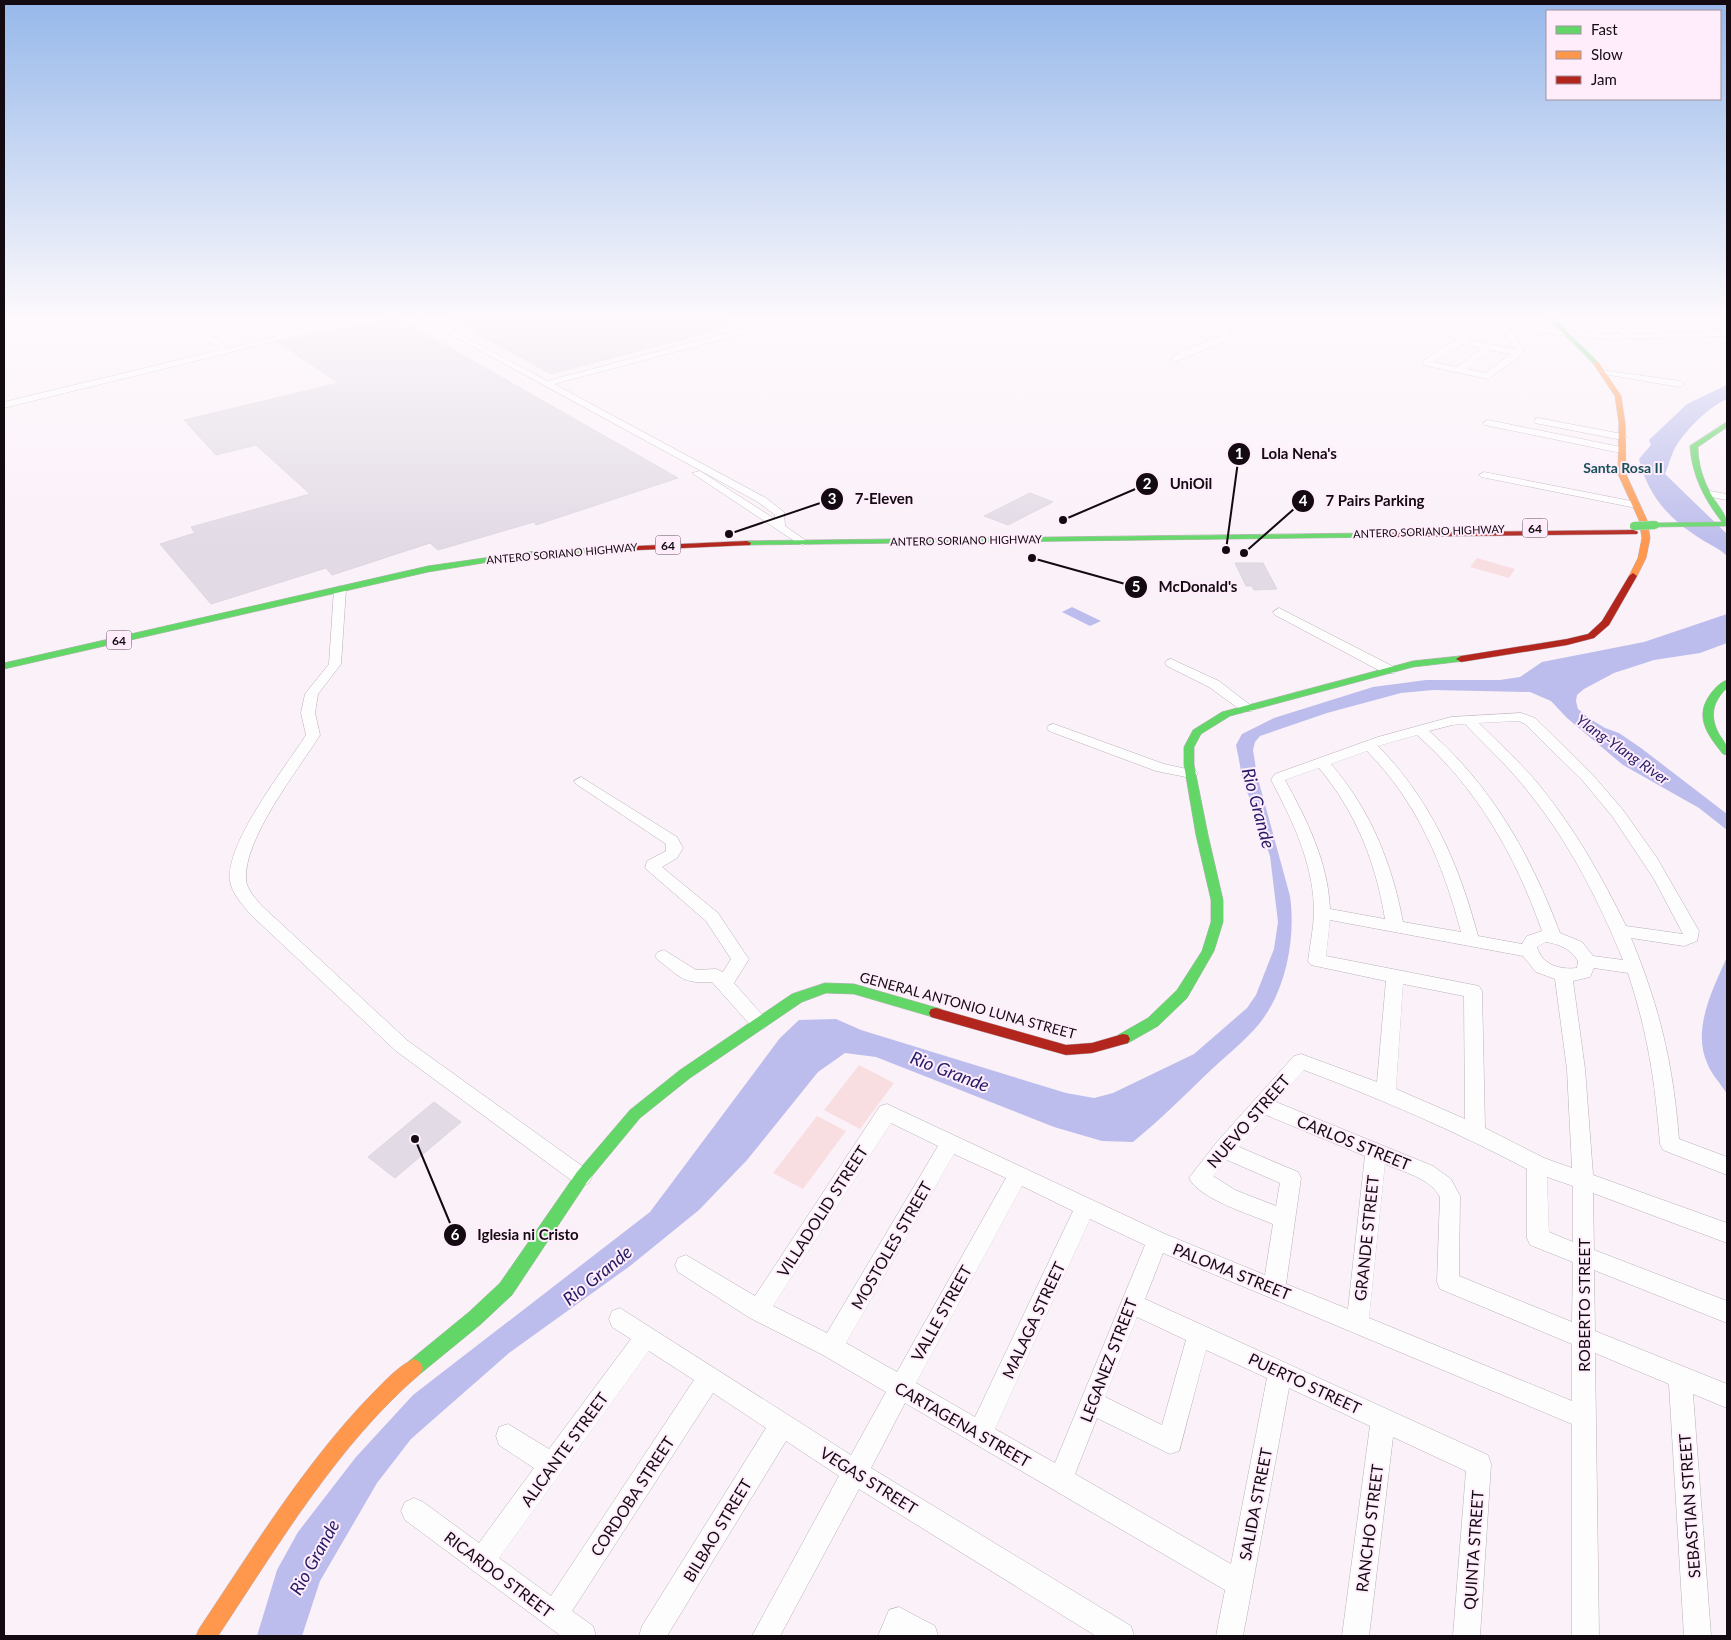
<svg xmlns="http://www.w3.org/2000/svg" width="1731" height="1640" font-family="Lato,sans-serif">
	<style>
		.green { fill: #f9dee1 }
		.water { fill: #bcbdec }
		.building { fill: #e2dae5; stroke: #ddd6e0 }
		.lines { fill: none; stroke-linecap: round; stroke-linejoin: round }
		.street-casing { stroke: #bab0b8; stroke-width: 1 }
		.fast-casing { stroke: #bab0b8; stroke-width: 1 }
		.slow-casing { stroke: #bab0b8; stroke-width: 1 }
		.jam-casing { stroke: #bab0b8; stroke-width: 1 }
		.street { fill: #fefdfe; fill-rule: evenodd }
		.fast { fill: #63d668; fill-rule: evenodd }
		.slow { fill: #ff974d; fill-rule: evenodd }
		.jam { fill: #b3261e; fill-rule: evenodd }
		.fast-bridge-casing { stroke: #d3ced2; stroke-width: 9; stroke-linecap: butt }
		.fast-bridge { stroke: #63d668; stroke-width: 8 }
		.labels { text-anchor: middle; dominant-baseline: central; stroke-width: 4; stroke-linejoin: round; paint-order: stroke }
		.far-street-label { font-size: 11px; fill: #130a12; stroke: #ffedfc }
		.shield { fill: #ffedfc; stroke: #5a4e58; stroke-width: 1 }
		.shield-label { font-size: 12px; font-weight: bold; fill: #130a12 }
		.far-quarter-label { font-size: 14px; font-weight: bold; fill: #155157; stroke: #ffedfc }
		.street-label { font-size: 14px; fill: #130a12; stroke: #ffedfc }
		.water-label { font-size: 15px; font-style: italic; fill: #231c65; stroke: #ffedfc }
		.near-street-label { font-size: 16px; fill: #130a12; stroke: #ffedfc }
		.near-water-label { font-size: 18px; font-style: italic; fill: #231c65; stroke: #ffedfc }
		.leader { fill: none; stroke: #130a12; stroke-width: 2 }
		.callout-dot { fill: #130a12; stroke: #ffedfc; stroke-width: 2 }
		.mark-label { font-size: 15px; text-anchor: middle; font-weight: bold; fill: #fff }
		.callout-label { font-size: 15px; text-anchor: middle; font-weight: bold; fill: #130a12; stroke: #ffedfc; stroke-width: 4; stroke-linejoin: round; paint-order: stroke }
	</style>
	<rect width="100%" height="100%" fill="#fbf1f9"/>
	<!-- green -->
	<path class="green" d="M1477 558 1515 569 1509 578 1470 567Z
		M859 1065 894 1083 860 1129 824 1110Z
		M817 1116 846 1131 803 1189 773 1173Z"/>
	<!-- water -->
	<path class="water" d="M1727 385V399C1708 407 1682 433 1673 452 1670 459 1668 467 1665 474L1727 534V556C1719 548 1710 545 1701 539 1669 519 1648 496 1639 459L1651 445 1649 440 1687 404Z
		M1072 607 1101 621 1090 626 1062 612Z
		M1727 614V643L1700 653 1654 660 1614 673 1584 689 1577 695 1576 701 1578 709 1589 718 1605 728 1619 733 1641 748 1727 814V830L1699 808 1623 765 1567 718 1551 701 1530 692 1433 690 1401 693 1327 713 1260 736 1255 742 1253 750 1257 775 1290 896C1296 938 1286 991 1259 1024 1245 1041 1228 1054 1212 1069 1186 1094 1161 1119 1133 1142L1102 1141 1054 1127 876 1057 845 1053 818 1072 747 1160 699 1210 630 1266 509 1353 411 1439 377 1483 320 1581 302 1636H257L277 1570 298 1532 356 1457 413 1395 650 1212 780 1038 799 1020 836 1019 861 1030 1066 1093 1094 1098 1113 1093 1194 1054 1247 1008 1256 995 1274 949 1278 922 1270 856 1242 777 1239 760 1236 745 1242 734 1274 718 1373 687 1426 680H1500L1520 677 1542 662 1644 642Z
		M1727 957V1094C1721 1084 1712 1075 1708 1065 1691 1030 1713 989 1727 957Z"/>
	<!-- building -->
	<path class="building" d="M396 317 678 478 536 525 534 522 438 550 430 543 332 575 326 568 211 604 160 544 195 533 191 527 310 494 256 445 216 455 184 420 339 383 278 342Z
		M447 317H721L740 324 551 374Z
		M1030 493 1053 502 1008 525 984 516Z
		M1235 563H1263L1277 589 1254 590 1252 586H1246Z
		M434 1102 461 1122 395 1178 368 1157Z"/>
	<g class="lines">
		<!-- street casing -->
		<g class="street-casing">
			<path id="street" d="M165 317H173L222 342 227 349 350 317H361L272 342 4 408V402L220 350 216 346Z
				M419 317H428L547 381 754 326 736 317H744L765 324V328L554 384 766 498 784 512 785 526 808 542 803 545 799 544 692 473 700 471 775 519V515L758 502Z
				M1228 317H1236L1226 326 1231 335 1227 340C1218 343 1177 362 1172 362V358L1180 352 1221 336 1223 335 1218 326Z
				M1445 317C1504 317 1562 336 1621 334L1603 323V319L1705 317 1727 329V336L1610 339 1567 336 1508 328 1524 349 1521 355 1488 379 1423 365V361L1460 337ZM1454 320 1499 326 1516 349 1467 340 1469 338ZM1704 321 1721 332 1631 334 1614 323ZM1462 344 1482 348 1457 367 1433 362ZM1490 350 1510 354 1486 373 1466 369Z
				M1601 370 1680 381 1684 384 1680 387 1604 374H1601Z
				M1538 418 1622 434 1627 437 1622 440 1535 423V419Z
				M1488 420 1621 447 1626 450 1621 453 1485 425 1483 423Z
				M1484 472 1636 502 1641 505 1636 508 1481 477 1479 475Z
				M1710 491 1727 494V500L1706 496V492Z
				M340 586 346 589 341 664 318 694 315 713 320 735C298 770 243 839 246 880 247 890 256 899 262 906L408 1041 589 1171 592 1177 589 1183 582 1186 575 1183 396 1051 250 914C243 905 232 894 230 881 225 843 285 768 306 735L301 713 305 694 329 664 334 589Z
				M1279 608 1394 667 1395 670 1394 673H1384L1275 615 1273 612Z
				M1171 659 1219 681 1254 708 1252 711H1242L1209 687 1167 666 1165 663 1167 660Z
				M1521 713 1535 718 1592 774 1623 810 1657 858 1699 931 1697 941 1684 946 1631 938C1660 1008 1673 1064 1679 1139L1727 1157V1175L1663 1150 1660 1144C1655 1081 1648 1034 1628 973L1594 968 1590 977 1573 981 1585 1069 1593 1175 1727 1223V1243L1593 1193 1594 1250 1727 1301V1323L1594 1270 1595 1331 1727 1384V1408L1693 1394 1711 1636H1684L1669 1384 1595 1353 1599 1636H1572V1424L1163 1253 1145 1299 1488 1455 1491 1464 1480 1636H1453L1466 1471 1393 1437 1369 1636H1342L1370 1426 1289 1388 1243 1636H1216L1225 1590 905 1403 871 1468 1131 1626 1134 1636H1096L859 1489 780 1636H752L839 1476 786 1441 667 1636H639L642 1626 766 1428 713 1393 572 1611 593 1626 596 1636H561L405 1520 401 1511 405 1502 414 1498 423 1502 479 1543 534 1468 499 1445 496 1436 499 1427 508 1424 549 1449 631 1339 612 1327 609 1319 612 1311 620 1308 851 1455 886 1392 823 1355 750 1318 678 1272 675 1265 678 1258 686 1255 755 1296 880 1106 887 1104 1165 1234 1265 1275 1273 1224C1252 1215 1199 1199 1189 1178L1216 1143 1294 1056 1301 1054 1377 1082 1386 981 1311 965 1308 961C1310 946 1313 930 1314 915 1315 867 1293 821 1271 780L1275 774 1378 737 1451 717ZM1519 721 1525 724 1582 780 1612 816 1654 879 1683 934 1626 926C1602 877 1575 829 1540 786 1522 764 1500 744 1479 723ZM1465 724C1487 747 1511 769 1530 794 1570 844 1599 901 1623 960L1593 956 1582 942 1560 933C1531 856 1492 786 1429 731L1452 725ZM1417 735C1478 789 1515 855 1542 931L1527 936 1522 944 1478 936C1459 864 1431 800 1378 746ZM1367 751C1417 802 1443 863 1461 932L1403 922C1392 863 1370 809 1331 764ZM1319 768C1356 812 1376 863 1385 919L1330 909C1328 862 1307 820 1285 780ZM1330 920 1523 956 1536 972 1555 979 1567 1069 1572 1168 1544 1158 1485 1128 1482 991 1479 986 1326 956ZM1546 942C1559 944 1571 949 1578 961L1577 968C1560 970 1542 965 1537 947ZM1403 984 1464 996 1465 1119 1396 1089ZM1304 1070C1381 1099 1455 1131 1527 1169V1238L1530 1245 1573 1262 1572 1322 1459 1276 1460 1196 1451 1179 1433 1166 1276 1102ZM1266 1115 1365 1156 1348 1309 1286 1284 1301 1178 1298 1172 1239 1147ZM891 1123 938 1146 827 1333 773 1306ZM954 1154 1006 1178 897 1372 846 1343ZM1227 1160 1280 1183 1276 1206 1235 1190 1213 1176ZM1385 1164C1403 1172 1430 1178 1440 1197L1437 1282 1440 1289 1572 1344V1401L1369 1318ZM1547 1177 1573 1186V1242L1549 1232ZM1022 1186 1073 1211 975 1417 916 1383ZM1090 1219 1145 1245 1055 1463 995 1429ZM1137 1317 1186 1340 1162 1425 1105 1397ZM1206 1350 1267 1378 1231 1564 1075 1474 1097 1418 1170 1454 1179 1451ZM649 1351 694 1380 551 1596 499 1558Z
				M1054 724 1164 764 1196 771 1198 774 1191 778 1156 771 1049 731 1047 728 1049 725Z
				M581 777 677 837 683 848 677 858 662 867 718 913 746 955 749 959 734 983 765 1018 768 1023 765 1028 759 1030 753 1028 712 982C682 984 681 977 658 960L655 956 658 952 664 950 696 970 716 969 723 972 731 959 706 921 645 868 647 861 666 851V844L576 784 574 781Z
				M899 1607 935 1626 938 1636H878L889 1610Z"/>
		</g>
		<!-- fast casing -->
		<g class="fast-casing">
			<path id="fast" d="M1547 317H1552L1598 362V364H1594Z
				M1727 422V427L1698 447C1698 464 1703 480 1712 496 1718 506 1727 514 1727 526L1652 527V523H1655L1722 522C1704 499 1692 475 1690 446Z
				M1383 533 1387 535 1386 537 747 545 743 543 747 541Z
				M617 547 621 549 620 551 526 556 428 572 4 669V663L428 566 526 552Z
				M1461 656 1466 659 1464 661 1413 667 1230 716 1201 734 1194 747V765L1208 835 1223 900V922L1214 951 1187 998 1158 1026 1128 1043 1123 1044 1118 1043 1116 1039 1118 1035 1148 1018 1177 990 1202 951 1211 922V900L1196 835 1184 765V747L1193 730 1222 712 1413 661Z
				M1727 680V688C1713 701 1709 716 1719 734 1724 742 1728 745 1727 755L1723 754C1707 734 1693 716 1712 692 1716 687 1721 682 1727 680Z
				M825 983 854 984 941 1009 943 1013 941 1017 936 1018 854 994 826 993 802 1002 690 1078 640 1118 587 1182 512 1295 481 1324 420 1374 414 1377 408 1374 405 1368 408 1362 469 1312 500 1283 577 1172 630 1110 680 1070 792 994Z"/>
		</g>
		<!-- slow casing -->
		<g class="slow-casing">
			<path id="slow" d="M1594 362H1598L1621 396 1625 423 1626 474 1647 520 1650 538 1646 558 1637 576 1633 579 1629 576 1638 558 1642 538 1639 520 1618 474 1619 423 1615 396 1593 363Z
				M414 1359 420 1362 423 1368 420 1374C338 1444 277 1547 218 1636H196L199 1629C251 1551 307 1460 373 1393 385 1381 398 1366 414 1359Z"/>
		</g>
		<!-- jam casing -->
		<g class="jam-casing">
			<path id="jam" d="M1634 530 1638 532 1637 534 1383 537 1379 535 1383 533Z
				M747 541 751 543 750 545 617 551 613 549 617 547Z
				M1633 573 1637 576 1609 625 1594 638 1567 645 1461 662 1456 659 1461 656 1567 639 1588 634 1602 621 1629 576Z
				M936 1008 1066 1045 1092 1043 1123 1034 1128 1035 1130 1039 1128 1043 1092 1053 1066 1055 931 1017 929 1013 931 1009Z"/>
		</g>
		<!-- street -->
		<use href="#street" class="street"/>
		<!-- fast -->
		<use href="#fast" class="fast"/>
		<!-- slow -->
		<use href="#slow" class="slow"/>
		<!-- jam -->
		<use href="#jam" class="jam"/>
		<!-- fast-bridge casing -->
		<g class="fast-bridge-casing">
			<path id="fast-bridge" d="M1634 526 1655 525"/>
		</g>
		<!-- fast-bridge -->
		<use href="#fast-bridge" class="fast-bridge"/>
	</g>
	<!-- sky -->
	<linearGradient id="sky" x2="0" y2="1"><stop stop-color="#96b8ea"/><stop offset="0.58" stop-color="#fdf9fc"/><stop offset="1" stop-color="#fdf9fc" stop-opacity="0"/></linearGradient>
	<rect width="1731" height="546" fill="url(#sky)"/>
	<g class="labels">
		<!-- far-street labels -->
		<g class="far-street-label">
			<text transform="translate(1429 531) rotate(-2)">ANTERO SORIANO HIGHWAY</text>
			<text transform="translate(966 540) rotate(-1)">ANTERO SORIANO HIGHWAY</text>
			<text transform="translate(562 553) rotate(-5)">ANTERO SORIANO HIGHWAY</text>
		</g>
		<!-- shield labels -->
		<g class="shield">
			<rect x="1522.5" y="518.5" width="25" height="19" rx="4"/>
			<rect x="655.5" y="535.5" width="25" height="19" rx="4"/>
			<rect x="106.5" y="630.5" width="25" height="19" rx="4"/>
		</g>
		<g class="shield-label">
			<text x="1535" y="528">64</text>
			<text x="668" y="545">64</text>
			<text x="119" y="640">64</text>
		</g>
		<!-- far-quarter labels -->
		<g class="far-quarter-label">
			<text x="1623" y="467">Santa Rosa II</text>
		</g>
		<!-- street labels -->
		<g class="street-label">
			<text transform="translate(968 1005) rotate(15)">GENERAL ANTONIO LUNA STREET</text>
		</g>
		<!-- water labels -->
		<g class="water-label">
			<text transform="translate(1623 749) rotate(35)">Ylang-Ylang River</text>
		</g>
		<!-- near-street labels -->
		<g class="near-street-label">
			<text transform="translate(1248 1121) rotate(-49)">NUEVO STREET</text>
			<text transform="translate(1354 1142) rotate(22)">CARLOS STREET</text>
			<text transform="translate(822 1211) rotate(-57)">VILLADOLID STREET</text>
			<text transform="translate(1366 1238) rotate(-84)">GRANDE STREET</text>
			<text transform="translate(891 1245) rotate(-60)">MOSTOLES STREET</text>
			<text transform="translate(1232 1271) rotate(22)">PALOMA STREET</text>
			<text transform="translate(1583 1305) rotate(-90)">ROBERTO STREET</text>
			<text transform="translate(941 1313) rotate(-61)">VALLE STREET</text>
			<text transform="translate(1033 1320) rotate(-65)">MALAGA STREET</text>
			<text transform="translate(1108 1360) rotate(-69)">LEGANEZ STREET</text>
			<text transform="translate(1305 1383) rotate(25)">PUERTO STREET</text>
			<text transform="translate(963 1424) rotate(30)">CARTAGENA STREET</text>
			<text transform="translate(564 1449) rotate(-54)">ALICANTE STREET</text>
			<text transform="translate(869 1480) rotate(32)">VEGAS STREET</text>
			<text transform="translate(632 1496) rotate(-57)">CORDOBA STREET</text>
			<text transform="translate(1255 1504) rotate(-79)">SALIDA STREET</text>
			<text transform="translate(1689 1506) rotate(-94)">SEBASTIAN STREET</text>
			<text transform="translate(1369 1528) rotate(-83)">RANCHO STREET</text>
			<text transform="translate(717 1530) rotate(-59)">BILBAO STREET</text>
			<text transform="translate(1473 1550) rotate(-86)">QUINTA STREET</text>
			<text transform="translate(499 1574) rotate(37)">RICARDO STREET</text>
		</g>
		<!-- near-water labels -->
		<g class="near-water-label">
			<text transform="translate(1259 808) rotate(75)">Rio Grande</text>
			<text transform="translate(950 1071) rotate(21)">Rio Grande</text>
			<text transform="translate(597 1275) rotate(-39)">Rio Grande</text>
			<text transform="translate(314 1557) rotate(-61)">Rio Grande</text>
		</g>
	</g>
	<!-- callouts -->
	<path class="leader" d="M1226 550L1239 454M1063 520L1147 484M729 534L832 499M1244 553L1303 501M1032 558L1136 587M415 1139L455 1235"/>
	<g class="callout-dot">
		<circle cx="1226" cy="550" r="5"/>
		<circle cx="1063" cy="520" r="5"/>
		<circle cx="729" cy="534" r="5"/>
		<circle cx="1244" cy="553" r="5"/>
		<circle cx="1032" cy="558" r="5"/>
		<circle cx="415" cy="1139" r="5"/>
		<circle cx="1239" cy="454" r="12"/>
		<circle cx="1147" cy="484" r="12"/>
		<circle cx="832" cy="499" r="12"/>
		<circle cx="1303" cy="501" r="12"/>
		<circle cx="1136" cy="587" r="12"/>
		<circle cx="455" cy="1235" r="12"/>
	</g>
	<g class="mark-label">
		<text x="1239" y="459">1</text>
		<text x="1147" y="489">2</text>
		<text x="832" y="504">3</text>
		<text x="1303" y="506">4</text>
		<text x="1136" y="592">5</text>
		<text x="455" y="1240">6</text>
	</g>
	<g class="callout-label">
		<text x="1299" y="459">Lola Nena's</text>
		<text x="1191" y="489">UniOil</text>
		<text x="884" y="504">7-Eleven</text>
		<text x="1375" y="506">7 Pairs Parking</text>
		<text x="1198" y="592">McDonald's</text>
		<text x="528" y="1240">Iglesia ni Cristo</text>
	</g>
	<!-- border -->
	<rect width="1731" height="1640" fill="none" stroke="#130a12" stroke-width="10"/>
	<!-- legend -->
	<rect x="1546" y="10" width="175" height="90" fill="#ffedfc" stroke="#a1929e"/>
	<rect x="1556" y="26" width="25" height="8" fill="#63d668" stroke="#a1929e"/>
	<text x="1591" y="35" font-size="15" fill="#130a12">Fast</text>
	<rect x="1556" y="51" width="25" height="8" fill="#ff974d" stroke="#a1929e"/>
	<text x="1591" y="60" font-size="15" fill="#130a12">Slow</text>
	<rect x="1556" y="76" width="25" height="8" fill="#b3261e" stroke="#a1929e"/>
	<text x="1591" y="85" font-size="15" fill="#130a12">Jam</text>
</svg>
